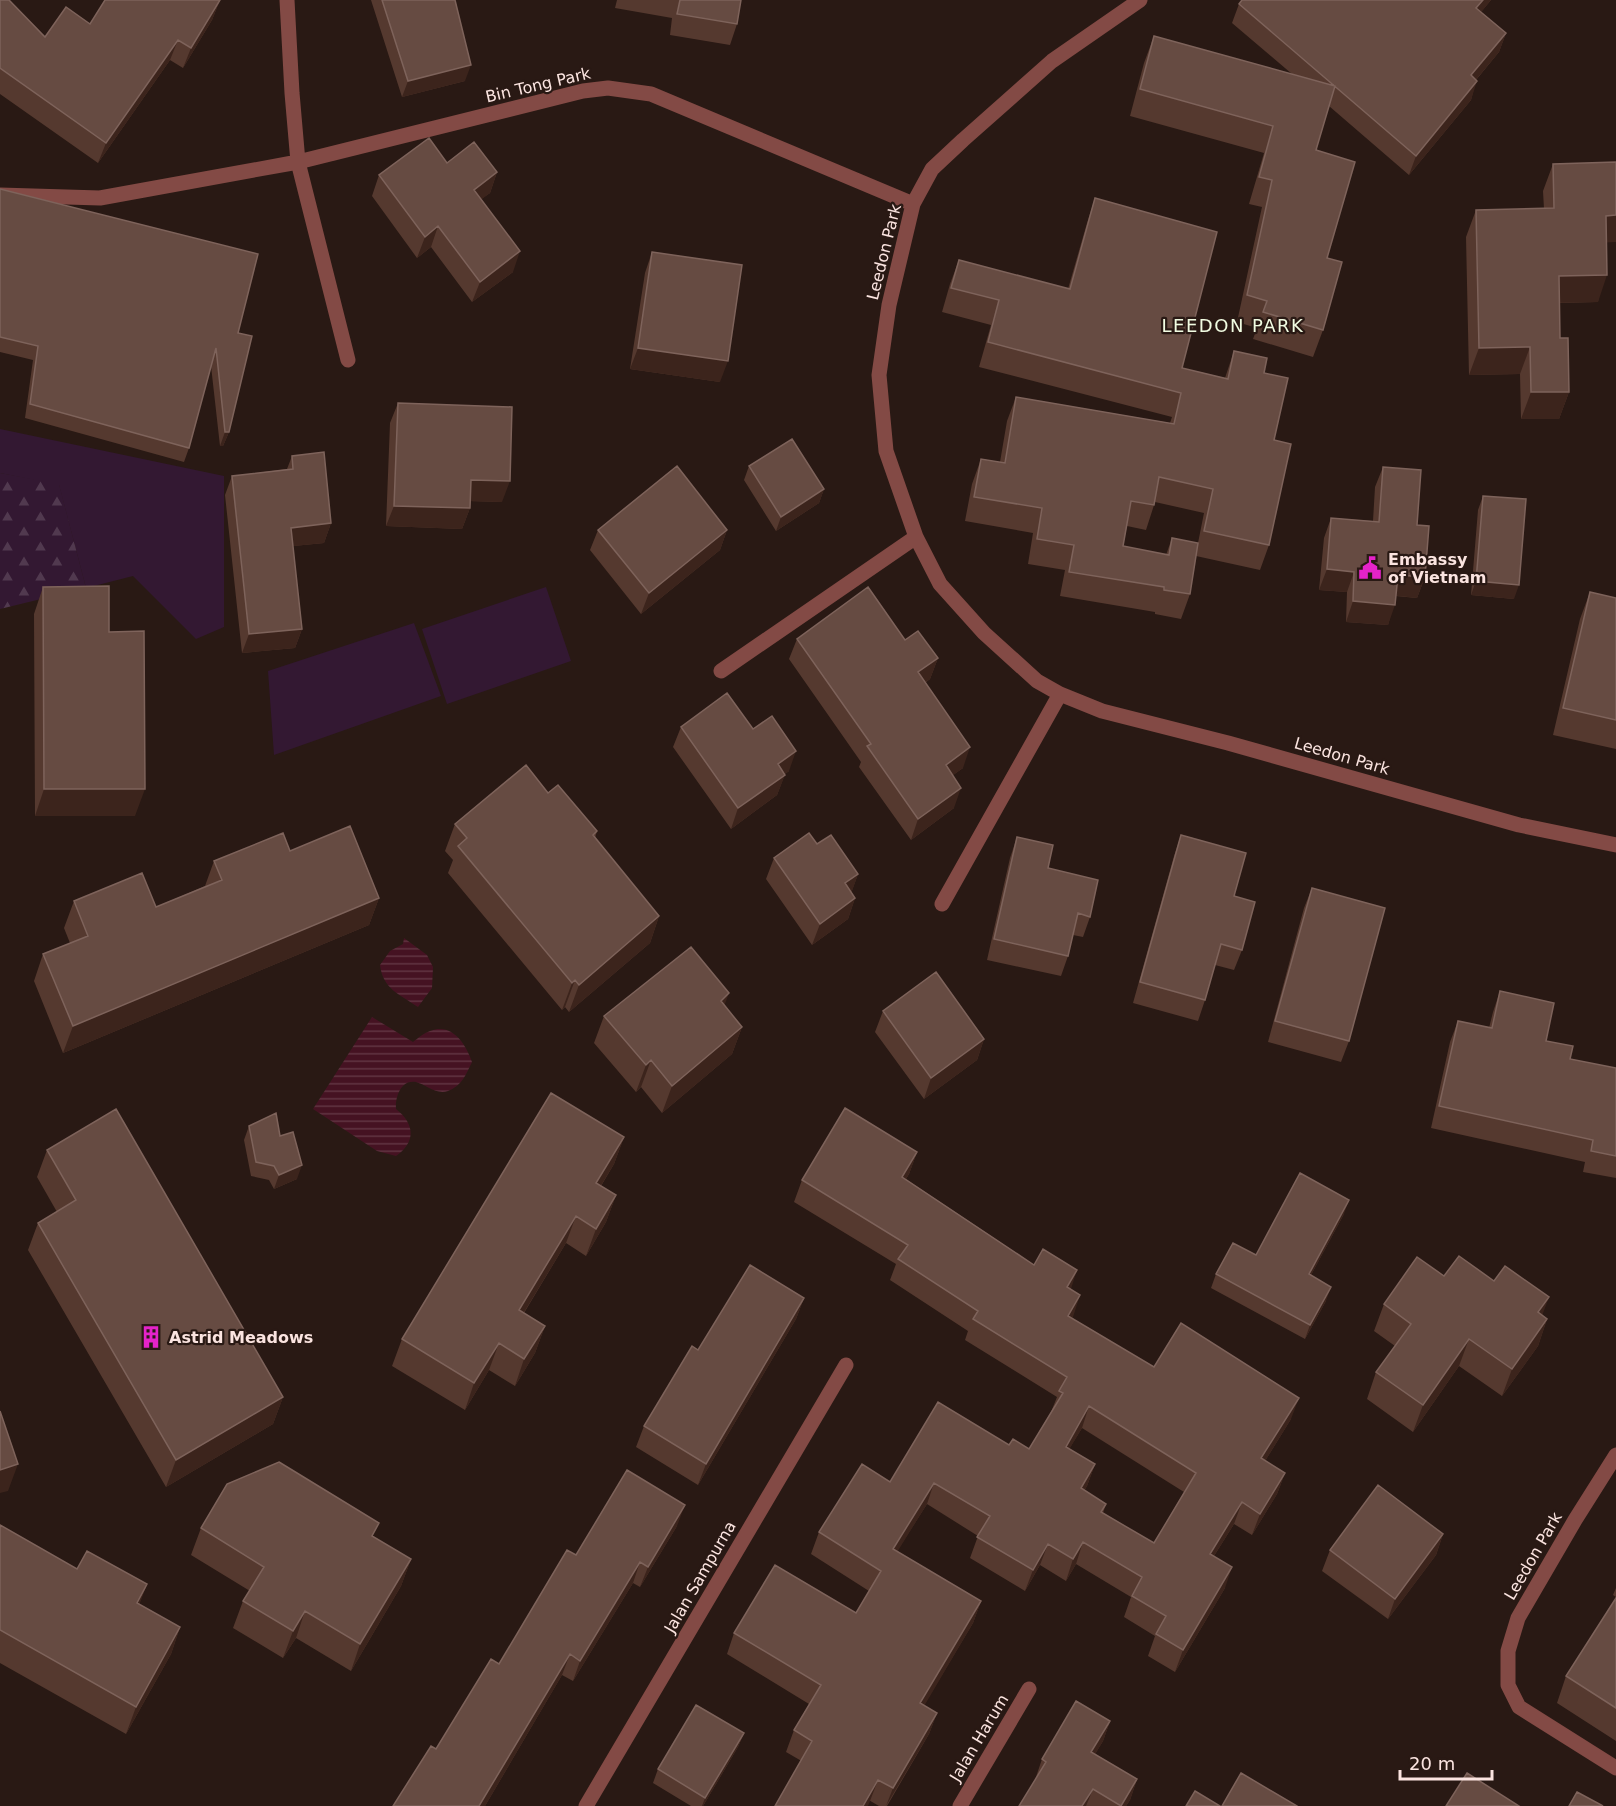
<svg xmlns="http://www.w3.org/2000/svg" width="1616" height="1806" font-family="'DejaVu Sans',sans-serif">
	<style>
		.green { fill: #331832 }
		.forest { fill: url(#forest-firs) }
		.water { fill: url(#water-rules) }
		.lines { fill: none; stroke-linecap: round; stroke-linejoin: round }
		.minor { stroke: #834a45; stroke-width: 15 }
		.wall { fill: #55392f; fill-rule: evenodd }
		.shaded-wall { fill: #3c241c }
		.building { fill: #664b42; stroke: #7e635b; stroke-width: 1.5; fill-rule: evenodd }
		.labels { text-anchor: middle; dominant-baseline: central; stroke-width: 4.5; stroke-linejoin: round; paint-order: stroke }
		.street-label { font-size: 16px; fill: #fbe4e0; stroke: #291914 }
		.poi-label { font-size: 16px; font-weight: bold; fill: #fbe4e0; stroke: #291914; text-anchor: start }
		.neighbourhood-label { font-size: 18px; letter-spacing: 1.5px; fill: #f1fce2; stroke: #291914 }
	</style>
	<defs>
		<pattern id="forest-firs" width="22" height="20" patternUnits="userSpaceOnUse" patternTransform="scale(1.5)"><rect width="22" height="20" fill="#331832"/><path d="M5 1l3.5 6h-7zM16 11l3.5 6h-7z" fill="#51394f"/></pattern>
		<pattern id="water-rules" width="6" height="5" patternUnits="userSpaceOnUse" patternTransform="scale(1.5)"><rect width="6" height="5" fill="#451222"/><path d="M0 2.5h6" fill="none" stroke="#613442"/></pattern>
	</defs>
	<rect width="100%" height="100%" fill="#291914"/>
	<!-- green -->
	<path class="green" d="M0 429 224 476V627L196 639 133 576 86 588 59 485 0 473Z
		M546 587 571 661 447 704 422 629Z
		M414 623 441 696 274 755 268 671Z"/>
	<!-- forest -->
	<path class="forest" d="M0 473 59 484 86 588 0 609Z"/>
	<!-- water -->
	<path class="water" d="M404 938 427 955 433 967 432 988 418 1007C399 994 383 989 380 965L390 951 403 944Z
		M372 1017 413 1042C418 1038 424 1033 430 1031 452 1022 466 1044 472 1062 466 1074 462 1086 448 1091 436 1095 427 1085 416 1082 401 1079 395 1097 396 1109 415 1124 416 1142 396 1156L377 1151 313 1109Z"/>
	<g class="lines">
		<!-- minor -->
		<path class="minor" d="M287 0 292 93 298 162 348 360
			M1140 0 1052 61 963 140 932 169 913 204 889 305 879 375 886 451 916 537 940 584 984 633 1037 681 1060 694 1102 711 1228 743 1519 825 1616 845
			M0 195 100 198 298 162 583 91 608 88 651 94 913 204
			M721 671 916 537
			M942 904 1060 694
			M1616 1455 1575 1520 1518 1618 1508 1651V1685L1519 1707 1616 1768
			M586 1806 846 1365
			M960 1806 1029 1689"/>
	</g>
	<!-- wall -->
	<path class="wall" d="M0 0 45 37 90 24 220 0 212 20 183 68 170 60 98 163 0 94Z
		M371 0H455L465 81 402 97Z
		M617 0H741L737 24 730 45 670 35 672 18 615 8Z
		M1242 0H1491L1481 12 1506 33 1499 52 1476 80 1471 100 1409 175 1329 106 1316 150 1327 258 1323 330 1313 357 1253 339 1257 328 1237 322 1262 207 1249 204 1264 153 1130 116 1144 63 1154 36 1292 74 1232 23 1239 4Z
		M447 163 497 172 490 193 481 199 513 272 472 302 431 247 417 258 372 196 379 175Z
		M1553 164 1606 242 1598 302 1559 303 1560 338 1569 392 1559 419H1521L1520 374 1469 375 1466 237 1476 210 1544 209 1543 191Z
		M0 189 238 333 229 432 223 446H220L211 366 189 448 184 462 25 418 33 360 0 352Z
		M1095 198 1182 368 1225 378 1234 351 1264 373 1274 440 1269 545 1260 570 1196 556 1190 594 1181 619 1155 614V612L1060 596 1065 570 1028 564 1033 533 965 521 972 484 981 459 1000 462 1007 421 1016 397 1170 423 1172 417 979 367 991 325 942 312 950 284 959 260 1068 289 1087 223ZM1155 502 1204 513 1198 543 1172 538 1166 555 1123 546 1127 526 1146 530Z
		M652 252 720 382 630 369 645 273Z
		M398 403 502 502 470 501V508L462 529 386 526 390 423Z
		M292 456 331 523 324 543 293 546 302 629 295 648 242 653 225 495 232 476 287 469Z
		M749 466 824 489 819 503 776 531 744 480Z
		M1383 467 1417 525 1425 577 1417 598 1396 596 1388 625 1346 622 1347 592 1319 590 1324 538 1331 518 1373 521 1375 487Z
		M1483 496 1514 599 1471 595 1478 510Z
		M598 530H727L720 550 641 614 590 550Z
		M43 587 109 632 135 816H35L34 614Z
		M1590 592 1616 598V749L1553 735 1580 619Z
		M797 639 905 640 938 658 930 679 925 683 963 768 953 775 954 808 911 840 859 767 861 762 789 659Z
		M681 727 753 729 789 771 785 774 777 795 731 829 673 747Z
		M548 793 597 831 595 838 659 916 650 943 569 1012 565 1007 562 1010 448 873 453 860 445 851 455 824Z
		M1181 835 1234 896 1242 950 1234 970 1215 965 1205 1000 1198 1021 1133 1003 1174 856Z
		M1017 837 1048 868 1090 917 1083 937 1073 935 1068 956 1061 976 987 960 1010 858Z
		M817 844 858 874 851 893 855 898 848 919 812 945 766 879 774 858Z
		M290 851 379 898 369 925 63 1053 34 981 43 954 70 943 64 928 74 901 156 907 205 886 214 861Z
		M1312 888 1349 1041 1341 1062 1268 1042 1304 908Z
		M1500 991 1546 1041 1570 1059 1616 1068V1178L1583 1172 1585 1162 1431 1128 1450 1042 1458 1021 1489 1028 1493 1012Z
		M725 1006 742 1027 732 1054 662 1113 641 1087 636 1092 594 1043 604 1016Z
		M883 1011 984 1039 977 1060 924 1099 875 1032Z
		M249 1126 280 1136 297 1179 274 1189 269 1180 251 1176 244 1140Z
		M624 1137 614 1164 601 1186 616 1195 606 1222 586 1256 566 1243 524 1313 545 1326 535 1353 515 1386 489 1370 465 1410 392 1366 402 1339Z
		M47 1150 283 1397 273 1424 166 1487 28 1250 38 1223 57 1212 37 1177Z
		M917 1152 909 1174 906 1179 1070 1289 1072 1318 1154 1367 1291 1419 1265 1461 1285 1473 1277 1494 1252 1535 1234 1524 1214 1556 1225 1588 1175 1672 1148 1656 1155 1636 1124 1617 1131 1597 1076 1564 1066 1581 1040 1565 1025 1591 970 1558 978 1536 927 1504 897 1551 981 1601 973 1623 924 1705 937 1713 929 1734 887 1806H879L786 1752 794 1730 809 1704 727 1654 734 1633 856 1613 869 1591 811 1554 819 1532 890 1482 1009 1445 1029 1449 1051 1412 1057 1397 965 1340 968 1331 890 1280 896 1264 794 1202 802 1180ZM1082 1428 1184 1492 1154 1543 1103 1513 1106 1504 1084 1491 1087 1486 1095 1464 1069 1449Z
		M1344 1214 1311 1275 1326 1301 1305 1339 1211 1288 1216 1274Z
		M1444 1276 1542 1315 1547 1319 1538 1346 1502 1396 1459 1366 1413 1432 1367 1399 1376 1372 1395 1346 1374 1331 1384 1304Z
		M804 1298 796 1319 698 1485 636 1447 644 1426 698 1350Z
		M0 1525 77 1569 147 1584 139 1604 180 1627 171 1654 126 1734 0 1663Z
		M677 1526 640 1587 633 1583 573 1681 562 1675 485 1806H393L499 1664 576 1555Z
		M201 1528 374 1537 411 1559 401 1586 351 1671 296 1638 283 1658 233 1628 243 1601 250 1591 191 1555Z
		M1443 1534 1436 1555 1388 1619 1322 1571 1330 1550Z
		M1616 1588V1597L1613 1595Z
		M1616 1598V1741L1557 1703 1566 1676Z
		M1110 1721 1103 1741 1095 1754 1137 1779 1130 1800 1126 1806H1019L1035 1780 1042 1759Z
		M744 1733 738 1747 703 1806H691L653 1783 658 1769Z"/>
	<!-- shaded-wall -->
	<path class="shaded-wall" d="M220 0 212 20 183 68 191 48Z
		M1483 0H1491L1469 27 1476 8Z
		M1506 33 1499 52 1464 94 1471 75Z
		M178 40 170 60 98 163 106 143Z
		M471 65 465 81 402 97 408 81Z
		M1477 81 1471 100 1409 175 1416 156Z
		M497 172 490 193 466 211 474 190Z
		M1616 215V242L1596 243 1606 216Z
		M438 226 431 247 417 258 425 237Z
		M520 251 513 272 472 302 480 282Z
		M1607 275 1598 302 1549 303 1559 276Z
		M1530 347 1520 374 1469 375 1479 348Z
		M638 348 728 361 720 382 630 369Z
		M1531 392H1569L1559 419H1521Z
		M225 432H229L223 446H220Z
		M471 480 510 481 502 502 464 501Z
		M824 489 819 503 776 531 781 517Z
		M394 506 470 508 462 529 386 526Z
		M331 523 324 543 284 547 291 528Z
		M727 530 720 550 641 614 649 593Z
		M1327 569 1354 572 1347 592 1319 590Z
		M1398 575 1425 577 1417 598 1390 595Z
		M1476 581 1519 585 1514 599 1471 595Z
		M1353 601 1395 605 1388 625 1346 622Z
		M302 629 295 648 242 653 249 634Z
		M938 658 930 679 910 693 918 672Z
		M970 747 963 768 938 786 946 765Z
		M796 751 789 771 770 785 778 764Z
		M785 775 777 795 731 829 738 808Z
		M961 788 954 808 911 840 918 819Z
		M44 789H145L135 816H35Z
		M858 874 851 894 845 883Z
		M379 898 369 925 63 1053 73 1026Z
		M855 898 848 919 812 945 820 924Z
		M659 916 650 943 569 1012 579 985Z
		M575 980 565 1007 562 1010 572 983Z
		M729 993 719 1020 721 1001Z
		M742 1027 732 1054 662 1113 672 1086Z
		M984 1039 977 1060 924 1099 931 1078Z
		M651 1060 641 1087 636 1092 646 1065Z
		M624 1137 614 1164 586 1210 596 1183Z
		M917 1152 909 1174 894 1198 902 1177Z
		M302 1165 297 1179 274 1189 279 1175Z
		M616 1195 606 1222 586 1256 596 1229Z
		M1349 1200 1344 1214 1304 1288 1309 1274Z
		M576 1216 566 1243 509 1337 519 1310Z
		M1077 1270 1070 1292 1067 1287Z
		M1331 1287 1326 1301 1305 1339 1310 1325Z
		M1080 1295 1073 1317 1060 1337 1068 1316Z
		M1549 1297 1539 1324 1538 1312Z
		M804 1298 796 1319 698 1485 706 1464Z
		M1547 1319 1538 1346 1502 1396 1512 1369Z
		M545 1326 535 1353 515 1386 524 1359Z
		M1469 1339 1459 1366 1413 1432 1423 1405Z
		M499 1343 489 1370 465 1410 474 1383Z
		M283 1397 273 1424 166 1487 176 1460Z
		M1299 1398 1291 1419 1254 1479 1261 1458Z
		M1089 1406 1082 1428 1058 1468 1066 1447Z
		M18 1464 8 1491 0 1493V1470Z
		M1095 1464 1087 1486 1073 1510 1081 1488Z
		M1285 1473 1277 1494 1252 1535 1260 1514Z
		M934 1483 927 1504 886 1570 893 1549Z
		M1242 1502 1234 1524 1202 1575 1210 1554Z
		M685 1505 677 1526 640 1587 648 1567Z
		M1443 1534 1436 1555 1388 1619 1395 1599Z
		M1083 1542 1076 1564 1066 1581 1073 1559Z
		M1048 1544 1040 1565 1025 1591 1033 1570Z
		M411 1559 401 1586 351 1671 360 1644Z
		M640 1562 633 1583 573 1681 580 1661Z
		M1232 1567 1225 1588 1175 1672 1183 1650Z
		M147 1584 137 1611V1603Z
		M981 1601 973 1623 913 1725 920 1703Z
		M305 1611 296 1638 283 1658 293 1631Z
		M180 1627 171 1654 126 1734 136 1707Z
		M570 1654 562 1675 485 1806H479Z
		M937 1713 929 1734 886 1806 893 1788Z
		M1110 1721 1103 1741 1084 1773 1091 1752Z
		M744 1733 738 1747 703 1806H702L705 1798Z
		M1137 1779 1130 1800 1126 1806H1121Z
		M878 1780 870 1801 868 1806H863Z
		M1093 1789 1086 1806H1082Z"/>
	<!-- building -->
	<path class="building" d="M0 0H9L45 37 66 7 90 24 105 0H220L191 48 178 40 106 143 0 68Z
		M382 0H455L471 65 408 81Z
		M680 0H741L737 24 677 14Z
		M1242 0H1483L1476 8 1506 33 1471 75 1477 81 1416 156 1239 4Z
		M1154 36 1335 86 1316 150 1355 162 1327 258 1342 262 1323 330 1263 312 1267 301 1247 295 1272 180 1259 177 1273 126 1140 89Z
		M429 138 447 163 474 142 497 172 474 190 520 251 480 282 438 226 425 237 379 175Z
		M1616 162V215L1606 216 1607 275 1559 276 1560 338H1568L1569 392H1531L1530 347 1479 348 1476 210 1554 208 1553 164Z
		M0 189 258 254 238 333 252 336 229 432H225L216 348 189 448 30 404 38 346 0 337Z
		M1095 198 1217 232 1182 368 1228 379 1234 351 1267 358 1264 373 1288 378 1274 440 1291 444 1269 545 1204 531 1213 489 1159 477 1154 505 1131 501 1123 546 1169 555 1172 538 1198 543 1190 594 1164 590V587L1069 572 1074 545 1037 539 1042 508 974 497 981 459 1005 463 1016 397 1174 424 1181 393 988 342 999 300 951 288 959 260 1070 289Z
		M652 252 742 265 728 361 638 348Z
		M398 403 512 407 510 481 471 480 470 508 394 506Z
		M792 439 824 489 781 517 749 466Z
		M324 452 331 523 291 528 302 629 249 634 232 476 293 469 292 456Z
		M677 466 727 530 649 593 598 530Z
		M1383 467 1421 470 1417 525 1429 526 1425 577 1398 575 1395 605 1353 601 1354 572 1327 569 1331 518 1379 522Z
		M1483 496 1526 499 1519 585 1476 581Z
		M109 586V632L144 631 145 789H44L43 587Z
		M868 587 905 640 918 631 938 658 918 672 970 747 946 765 961 788 918 819 867 746 871 744 797 639Z
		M1590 592 1616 598V720L1563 708Z
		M727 693 753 729 772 716 796 751 778 764 785 775 738 808 681 727Z
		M526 765 548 793 558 785 597 831 593 835 659 916 579 985 575 980 572 983 458 846 467 838 455 824Z
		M350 826 379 898 73 1026 43 954 88 936 74 901 142 873 156 907 222 880 214 861 283 833 290 851Z
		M809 833 817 844 831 835 858 874 845 883 855 898 820 924 774 858Z
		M1181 835 1246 853 1234 896 1255 902 1242 950 1221 944 1205 1000 1140 982Z
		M1017 837 1053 845 1048 868 1098 880 1090 917 1078 913 1068 956 994 939Z
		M1312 888 1385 908 1349 1041 1275 1021Z
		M691 947 729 993 721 1001 742 1027 672 1086 651 1060 646 1065 604 1016Z
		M936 972 984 1039 931 1078 883 1011Z
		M1500 991 1554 1003 1546 1041 1573 1046 1570 1059 1616 1068V1156L1591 1151 1593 1140 1439 1106 1458 1021 1492 1028Z
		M551 1093 624 1137 596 1183 616 1195 596 1229 576 1216 519 1310 545 1326 524 1359 499 1343 474 1383 402 1339Z
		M845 1108 917 1152 902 1177 1034 1265 1043 1249 1077 1270 1067 1287 1080 1295 1068 1316 1154 1367 1181 1323 1299 1398 1261 1458 1285 1473 1260 1514 1242 1502 1210 1554 1232 1567 1183 1650 1156 1634 1166 1616 1132 1596 1142 1577 1083 1542 1073 1559 1048 1544 1033 1570 977 1537 990 1516 934 1483 893 1549 981 1601 920 1703 937 1713 893 1788 878 1780 863 1806H775L812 1741 794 1730 821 1685 734 1633 775 1565 856 1613 881 1571 819 1532 862 1464 890 1482 938 1402 1009 1445 1013 1439 1029 1449 1063 1393 1059 1391 1067 1377 973 1319 978 1311 898 1259 908 1245 802 1180ZM1089 1406 1196 1473 1154 1543 1101 1512 1106 1504 1081 1488 1095 1464 1066 1447Z
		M116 1109 283 1397 176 1460 38 1223 76 1200 47 1150Z
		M276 1113 280 1136 293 1132 302 1165 279 1175 274 1166 256 1162 249 1126Z
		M1300 1173 1349 1200 1309 1274 1331 1287 1310 1325 1216 1274 1233 1243 1256 1255Z
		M1459 1256 1494 1281 1505 1266 1549 1297 1538 1312 1547 1319 1512 1369 1469 1339 1423 1405 1376 1372 1411 1324 1384 1304 1417 1257 1444 1276Z
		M750 1265 804 1298 706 1464 644 1426 692 1346 698 1350Z
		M0 1411 18 1464 0 1470Z
		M279 1462 379 1523 372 1536 411 1559 360 1644 305 1611 293 1631 243 1601 264 1567 201 1528 227 1484Z
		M627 1470 685 1505 648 1567 640 1562 580 1661 570 1654 479 1806H393L431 1746 436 1749 491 1659 499 1664 567 1550 576 1555Z
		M1378 1485 1443 1534 1395 1599 1330 1550Z
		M0 1525 77 1569 87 1551 147 1584 137 1603 180 1627 136 1707 0 1630Z
		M1616 1598V1708L1566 1676Z
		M1076 1701 1110 1721 1091 1752 1137 1779 1121 1806 1093 1789 1082 1806H1019L1046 1762 1042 1759Z
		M696 1705 744 1733 705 1798 658 1769Z
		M1241 1773 1297 1806H1222Z
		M1467 1773 1519 1806H1446Z
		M1195 1791 1220 1806H1186Z
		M1577 1792 1603 1806H1569Z"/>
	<!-- icons -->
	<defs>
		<g id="civic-bare" transform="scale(1.8)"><path d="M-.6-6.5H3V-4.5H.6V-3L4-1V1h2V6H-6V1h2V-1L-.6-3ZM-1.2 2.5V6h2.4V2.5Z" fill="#e523c9" stroke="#291914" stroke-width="2.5" paint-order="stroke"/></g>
		<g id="building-bare" transform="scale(1.8)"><path d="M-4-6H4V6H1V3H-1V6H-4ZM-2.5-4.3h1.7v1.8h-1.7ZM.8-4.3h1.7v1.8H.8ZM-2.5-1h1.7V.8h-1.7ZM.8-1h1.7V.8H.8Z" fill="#e523c9" stroke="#291914" stroke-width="2.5" paint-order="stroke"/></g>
	</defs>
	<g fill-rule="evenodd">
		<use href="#civic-bare" x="1370" y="568"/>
		<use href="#building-bare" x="151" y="1337"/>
	</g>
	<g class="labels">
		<!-- street labels -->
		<g class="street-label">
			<text transform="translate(538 85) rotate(-13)">Bin Tong Park</text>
			<text transform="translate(884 252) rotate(-76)">Leedon Park</text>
			<text transform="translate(1342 756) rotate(16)">Leedon Park</text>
			<text transform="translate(1533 1556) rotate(-60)">Leedon Park</text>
			<text transform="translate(700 1577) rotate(-60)">Jalan Sampurna</text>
			<text transform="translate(979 1738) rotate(-59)">Jalan Harum</text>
		</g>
		<!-- poi labels -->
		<g class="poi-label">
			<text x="1388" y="559">Embassy<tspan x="1388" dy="18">of Vietnam</tspan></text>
			<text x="169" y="1337">Astrid Meadows</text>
		</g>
		<!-- neighbourhood labels -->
		<g class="neighbourhood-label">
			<text x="1233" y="325">LEEDON PARK</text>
		</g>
	</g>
	<!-- scale -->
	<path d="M1400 1770v9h92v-9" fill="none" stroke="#fbe4e0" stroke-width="3"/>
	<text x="1409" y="1770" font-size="18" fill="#fbe4e0" stroke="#291914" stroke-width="4.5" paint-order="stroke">20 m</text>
</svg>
